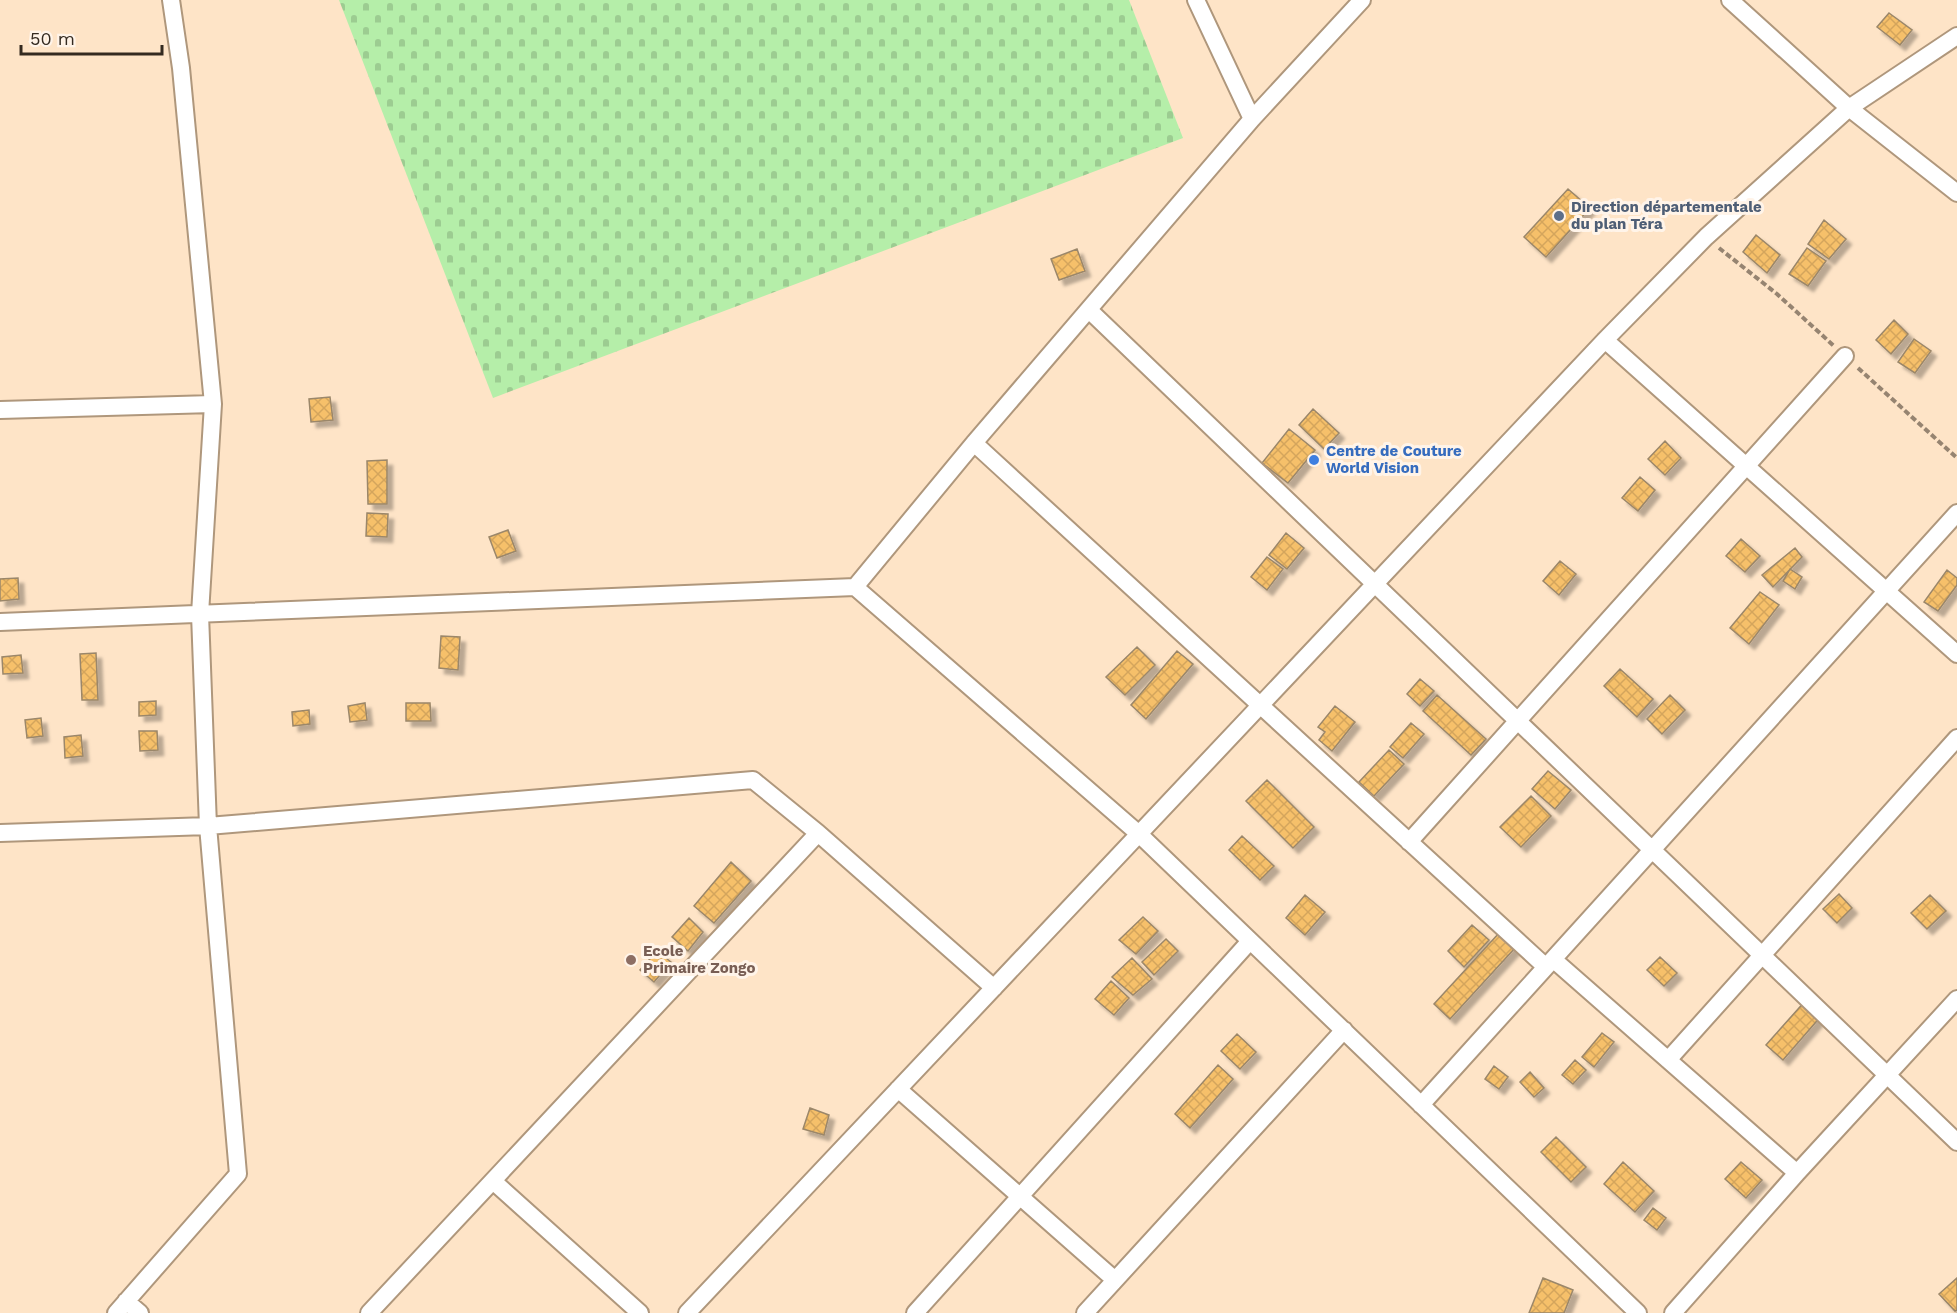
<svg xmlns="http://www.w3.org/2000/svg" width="1957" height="1313" font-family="'Work Sans',sans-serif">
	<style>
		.cemetery { fill: url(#cemetery-stones) }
		.building { fill: url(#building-cross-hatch); stroke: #9b876a; stroke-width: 1.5; filter: url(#shadow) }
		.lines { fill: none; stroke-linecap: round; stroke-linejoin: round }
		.street-casing { stroke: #af977c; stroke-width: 20 }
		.path { stroke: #968471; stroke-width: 4; stroke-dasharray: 6 3; stroke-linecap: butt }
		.street { stroke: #fff; stroke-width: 16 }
		.service-dot { fill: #5c6f8a; stroke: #fff4e9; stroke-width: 2 }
		.shop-dot { fill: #3f7fe0; stroke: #fff4e9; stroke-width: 2 }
		.education-dot { fill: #8d6e63; stroke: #fff4e9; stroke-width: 2 }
		.labels { text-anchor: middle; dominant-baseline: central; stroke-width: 6; stroke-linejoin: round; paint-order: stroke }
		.service-label { font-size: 15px; font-weight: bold; fill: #4e5e75; stroke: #fff4e9; text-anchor: start }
		.shop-label { font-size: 15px; font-weight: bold; fill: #366cbe; stroke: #fff4e9; text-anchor: start }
		.education-label { font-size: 15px; font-weight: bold; fill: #785e54; stroke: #fff4e9; text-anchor: start }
	</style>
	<defs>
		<pattern id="cemetery-stones" width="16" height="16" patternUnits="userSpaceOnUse" patternTransform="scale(1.5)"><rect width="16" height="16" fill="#b5eea9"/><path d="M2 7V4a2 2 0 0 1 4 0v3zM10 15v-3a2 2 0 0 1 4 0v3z" fill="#9ccc91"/></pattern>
		<pattern id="building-cross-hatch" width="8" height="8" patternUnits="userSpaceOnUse" patternTransform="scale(1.5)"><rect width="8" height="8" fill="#f6c06b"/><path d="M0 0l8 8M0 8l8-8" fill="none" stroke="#d4a55c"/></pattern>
		<filter id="shadow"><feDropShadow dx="5.5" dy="5.5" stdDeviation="1.5" flood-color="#0004"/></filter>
	</defs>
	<rect width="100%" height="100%" fill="#fee4c7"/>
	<!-- cemetery -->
	<path class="cemetery" d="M339 0H1129L1183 138 493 398Z"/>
	<!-- building -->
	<path class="building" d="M1889 13 1912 30 1900 45 1877 27Z
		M1568 189 1590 208 1546 257 1524 237Z
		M1824 220 1846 239 1829 259 1808 244Z
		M1756 235 1780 255 1767 273 1743 252Z
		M1807 248 1826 261 1808 286 1789 274Z
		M1077 249 1085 271 1059 280 1051 259Z
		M1894 320 1908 334 1891 354 1876 340Z
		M1914 339 1931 351 1915 373 1898 362Z
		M330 397 333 420 311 422 309 399Z
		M1313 409 1339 433 1324 449 1299 425Z
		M1289 429 1315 450 1288 483 1262 463Z
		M1665 441 1681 458 1665 475 1648 459Z
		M387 460V504H368L367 461Z
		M1640 477 1655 490 1638 511 1622 498Z
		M367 513 388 514 387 537 366 536Z
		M508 530 516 551 497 558 489 537Z
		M1286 533 1304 548 1287 569 1269 555Z
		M1741 539 1760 556 1745 572 1726 556Z
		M1795 548 1802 557 1773 587 1762 575Z
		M1267 557 1283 569 1267 590 1251 577Z
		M1560 561 1576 574 1559 595 1543 581Z
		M1790 569 1802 577 1795 589 1783 581Z
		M1947 570 1957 578V585L1938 611 1924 602Z
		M18 578 19 599 0 601V579Z
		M1760 592 1779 605 1749 644 1730 628Z
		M441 636 460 637 458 670 439 668Z
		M1137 647 1155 665 1125 695 1106 677Z
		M1177 651 1193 664 1146 719 1131 705Z
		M96 653 98 700H82L80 654Z
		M21 655 23 673 3 674 2 657Z
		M1620 669 1653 699 1637 717 1604 686Z
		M1420 679 1434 691 1420 706 1407 694Z
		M1437 695 1486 739 1471 755 1423 711Z
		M1670 695 1685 710 1662 734 1647 719Z
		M156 701V715L139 716V702Z
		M365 703 367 720 350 722 348 706Z
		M406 703H430L431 721H406Z
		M1335 706 1355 722 1332 751 1319 740 1325 732 1318 727Z
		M309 710 310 724 293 726 292 712Z
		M41 718 43 736 27 738 25 720Z
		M1411 723 1424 734 1403 758 1390 747Z
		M139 731H157L158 750 140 751Z
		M81 735 83 756 65 758 64 737Z
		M1389 750 1404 764 1374 796 1359 782Z
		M1548 771 1571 790 1555 809 1532 789Z
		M1267 780 1314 827 1293 848 1246 801Z
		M1531 796 1551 816 1521 847 1500 827Z
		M1242 836 1274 866 1260 880 1229 850Z
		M731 862 751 881 714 923 694 906Z
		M1839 894 1852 908 1837 923 1823 909Z
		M1305 895 1325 912 1305 935 1286 918Z
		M1930 895 1946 911 1927 929 1911 913Z
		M1143 917 1158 931 1136 954 1119 940Z
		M689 918 703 932 688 951 672 937Z
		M1472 925 1489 940 1464 967 1448 951Z
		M1499 933 1515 948 1450 1019 1434 1004Z
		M1166 939 1178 951 1154 975 1142 962Z
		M657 951 671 962 654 982 640 970Z
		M1660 957 1677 973 1664 986 1647 970Z
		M1132 958 1152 979 1133 995 1112 977Z
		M1111 981 1129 998 1114 1015 1095 999Z
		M1806 1000 1822 1015 1783 1060 1766 1045Z
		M1602 1033 1614 1042 1594 1067 1582 1057Z
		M1237 1034 1256 1052 1240 1069 1221 1051Z
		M1575 1060 1586 1070 1573 1084 1562 1075Z
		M1218 1065 1233 1079 1190 1128 1175 1114Z
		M1494 1066 1508 1077 1499 1089 1485 1079Z
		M1530 1072 1544 1088 1534 1097 1520 1082Z
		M810 1108 829 1115 824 1135 803 1129Z
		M1556 1137 1586 1167 1571 1182 1541 1152Z
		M1623 1162 1654 1191 1635 1212 1604 1184Z
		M1741 1162 1762 1180 1746 1198 1725 1179Z
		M1653 1208 1666 1218 1657 1230 1644 1220Z
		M1543 1278 1573 1290 1564 1313H1529Z
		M1957 1278V1310L1955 1311 1939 1294Z"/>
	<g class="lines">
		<!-- street casing -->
		<g class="street-casing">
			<path id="street" d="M1196 0 1252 119
				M1730 0 1849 108 1957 193
				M1089 310 1957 1142
				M1605 340 1957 654
				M0 410 213 404
				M974 443 1546 967
				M855 587 974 443 1252 119 1362 0
				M0 622 855 587 1139 834 1638 1313
				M0 833 208 826 753 780 818 833 994 988
				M1409 842 1845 356
				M1554 960 1797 1173
				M1668 1060 1957 738
				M898 1089 1115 1280
				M1421 1105 1957 513
				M493 1181 640 1313
				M126 1301 140 1313
				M116 1313 238 1174 208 826 200 614 213 404 181 68 171 0
				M369 1313 818 833
				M687 1313 1605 340 1706 237 1849 108 1957 36
				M915 1313 1250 941
				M1085 1313 1344 1030
				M1673 1313 1797 1173 1957 999"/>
		</g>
		<!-- path -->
		<path class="path" d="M1719 248 1777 294 1834 346
			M1858 368 1957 458"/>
		<!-- street -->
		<use href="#street" class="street"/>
	</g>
	<!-- markers -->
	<circle class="service-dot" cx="1559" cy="216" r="6"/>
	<circle class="shop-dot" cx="1314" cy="460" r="6"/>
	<circle class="education-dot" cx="631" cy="960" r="6"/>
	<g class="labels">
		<!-- service labels -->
		<g class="service-label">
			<text x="1571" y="207">Direction départementale<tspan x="1571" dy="17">du plan Téra</tspan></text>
		</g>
		<!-- shop labels -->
		<g class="shop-label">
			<text x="1326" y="451">Centre de Couture<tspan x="1326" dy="17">World Vision</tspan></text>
		</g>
		<!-- education labels -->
		<g class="education-label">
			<text x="643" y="951">Ecole<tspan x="643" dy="17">Primaire Zongo</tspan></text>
		</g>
	</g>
	<!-- scale -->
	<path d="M21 45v9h141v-9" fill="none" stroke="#342a20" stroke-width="3"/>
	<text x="30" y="45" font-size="18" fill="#342a20" stroke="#fff4e9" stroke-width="4.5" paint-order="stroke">50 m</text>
</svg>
